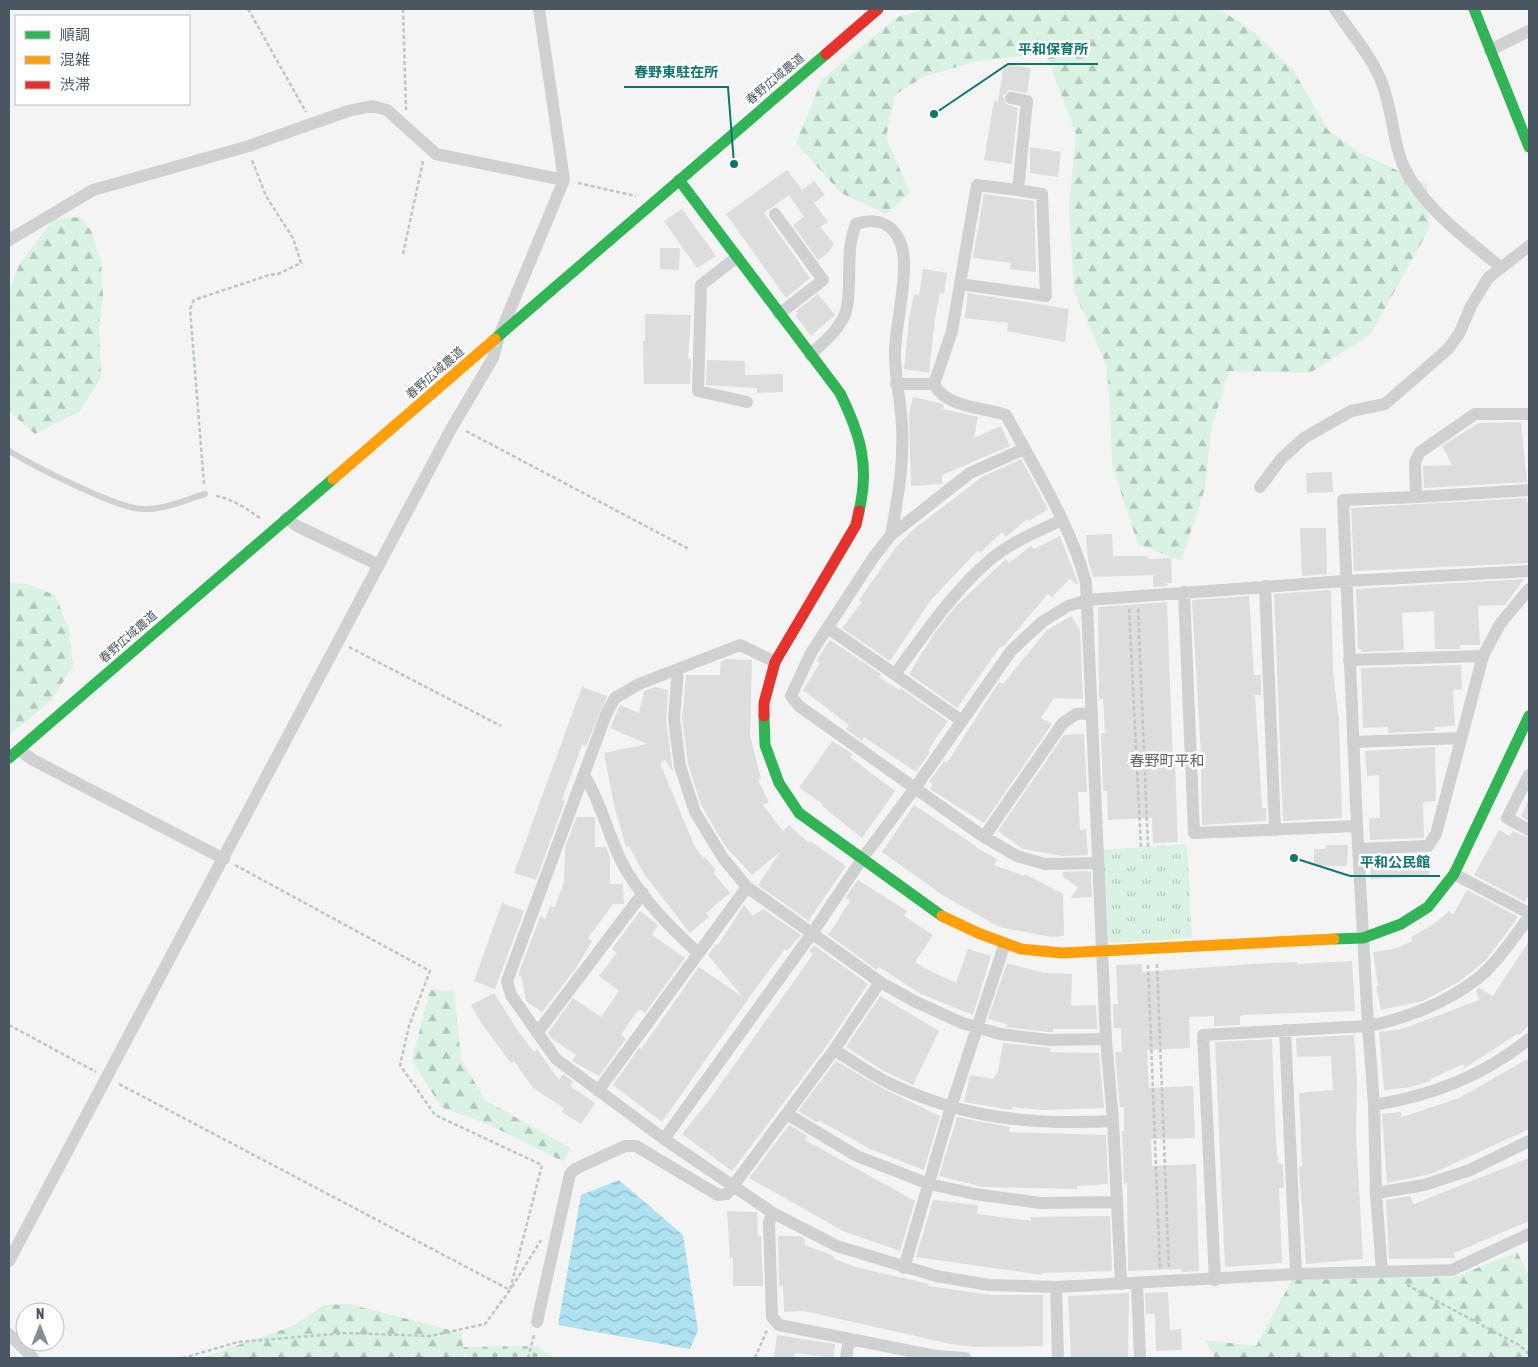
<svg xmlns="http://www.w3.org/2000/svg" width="1538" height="1367" font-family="'Asap Condensed','Noto Sans JP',sans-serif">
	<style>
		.forest { fill: url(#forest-firs) }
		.cemetery { fill: url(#cemetery-stones) }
		.park { fill: url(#park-tufts) }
		.water { fill: url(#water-waves) }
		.building { fill: #ddddde }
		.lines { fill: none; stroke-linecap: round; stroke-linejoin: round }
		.path { stroke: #bcc7c4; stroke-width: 2.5; stroke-dasharray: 4 2.5; stroke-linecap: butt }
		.lane { stroke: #ced0d2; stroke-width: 6 }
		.street { stroke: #ced0d2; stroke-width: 12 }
		.fast { stroke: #30b455; stroke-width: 11 }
		.slow { stroke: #ff9f0a; stroke-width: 11 }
		.jam { stroke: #e5322d; stroke-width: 11 }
		.labels { text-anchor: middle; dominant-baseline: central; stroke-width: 5; stroke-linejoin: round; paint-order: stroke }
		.street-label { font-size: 12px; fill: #4a5661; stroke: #fff }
		.quarter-label { font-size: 15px; fill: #5f6368; stroke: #fff }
		.leader { fill: none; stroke: #0f766e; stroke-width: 2 }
		.callout-dot { fill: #0f766e; stroke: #fff; stroke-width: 2 }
		.callout-label { font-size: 14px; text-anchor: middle; font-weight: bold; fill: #0f766e; stroke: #fff; stroke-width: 5; stroke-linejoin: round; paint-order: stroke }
	</style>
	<defs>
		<pattern id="forest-firs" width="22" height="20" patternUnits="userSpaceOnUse" patternTransform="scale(1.25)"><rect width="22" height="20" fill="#d9f2e3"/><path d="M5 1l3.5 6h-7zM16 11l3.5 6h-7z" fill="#b2c7bb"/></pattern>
		<pattern id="cemetery-stones" width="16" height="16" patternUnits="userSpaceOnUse" patternTransform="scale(1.25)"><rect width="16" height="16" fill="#d9f2e3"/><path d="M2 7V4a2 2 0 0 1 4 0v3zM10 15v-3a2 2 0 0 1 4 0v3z" fill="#b2c7bb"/></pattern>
		<pattern id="park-tufts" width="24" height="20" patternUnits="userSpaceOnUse" patternTransform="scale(1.25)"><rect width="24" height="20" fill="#d9f2e3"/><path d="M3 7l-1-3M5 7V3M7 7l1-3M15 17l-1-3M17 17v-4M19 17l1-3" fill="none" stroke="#b2c7bb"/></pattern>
		<pattern id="water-waves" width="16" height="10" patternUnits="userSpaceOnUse" patternTransform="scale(1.25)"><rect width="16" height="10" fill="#aee2f0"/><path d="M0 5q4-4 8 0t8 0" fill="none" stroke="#90bac6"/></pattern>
	</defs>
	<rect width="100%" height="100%" fill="#f4f4f4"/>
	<!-- forest -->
	<path class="forest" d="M926 9H1220L1254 32 1293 70 1328 130 1362 154 1427 184 1429 229 1371 334 1310 373 1229 371 1211 430 1205 488 1181 561 1138 544 1112 465 1110 403 1106 364 1074 291 1069 206 1076 135 1046 54 981 60 923 77 895 95 886 137 910 193 886 214 841 193 796 143 822 79 897 17Z
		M80 217 91 231 101 262 103 296 99 327 101 378 79 412 35 434 9 411V291L19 265 54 219Z
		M9 583 27 584 55 595 69 629 73 666 51 701 10 734Z
		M430 990 454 991 461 1059 485 1100 570 1148 564 1162 490 1125 441 1107 412 1060Z
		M1517 1252 1529 1275V1358H1215L1205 1340 1256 1346 1292 1280 1455 1277Z
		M349 1304 462 1333 464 1358H201L293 1326 324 1305Z"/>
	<!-- cemetery -->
	<path class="cemetery" d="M538 1346 553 1358H467L463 1347Z"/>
	<!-- park -->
	<path class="park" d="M1187 844 1192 938 1108 943 1103 850Z"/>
	<!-- water -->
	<path class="water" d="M619 1180 683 1235 698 1330 690 1349 558 1325 581 1195Z"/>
	<!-- building -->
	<path class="building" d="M1004 64 1031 68 1027 93 1009 90 1003 96 1006 104 1018 108 1012 164 984 160 994 101 998 102Z
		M1030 147 1061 152 1058 177 1030 173Z
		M787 170 802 190 814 181 825 195 814 203 828 222 820 227 834 244 828 253 818 260 793 225 804 217 789 195 764 213 810 278 786 298 726 214Z
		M984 194 1034 201 1036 272 1010 269 1011 263 973 258Z
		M682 209 716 256 697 268 664 221Z
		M660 248H680L679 270 660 269Z
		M923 269 947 273 944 294 940 293 935 318 929 373 904 369 909 320 914 294 919 295Z
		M968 293 1069 309 1065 342 1007 331 1008 323 965 318Z
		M818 294 835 315 811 336 795 315 798 314 796 311Z
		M645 314 691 315 688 359H691L690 384H644L643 341H645Z
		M707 360 745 361V375L783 374V392L757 393V388L706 385Z
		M913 397 940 403 944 405 943 409 978 417 974 438 1001 426 1010 446 942 475V484L911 486 909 414Z
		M1521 422 1527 482 1424 488 1423 466 1452 465 1442 446 1461 434 1479 423Z
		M1021 459 1048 509 1029 521 1027 519 1006 537 1002 532 980 553 978 550 931 600 890 661 842 628 862 602 859 600 896 547 914 529 982 477Z
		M1332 472 1333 492 1307 493 1306 473Z
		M1527 498V503L1529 502V563L1354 571 1351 508Z
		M1300 528H1326L1327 574 1302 576Z
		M1112 534 1113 556H1147L1148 559 1171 558 1172 583H1167V586L1153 587V575L1093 577 1088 560 1086 535Z
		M1060 536 1078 583 1076 584 1070 579 1052 597 1048 594 1002 648 1000 647 957 708 909 674 934 634 956 606 1006 559 1009 563 1031 546 1034 549Z
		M1524 579 1505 605 1478 606 1480 645H1460V649H1435L1434 611 1402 613 1404 650 1361 652V649H1358L1356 589Z
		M1328 590 1331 591 1333 671 1339 722 1342 818 1283 821 1274 594Z
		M1249 596 1254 675H1261V695H1255L1262 808H1266V821L1202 825 1201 755 1192 600Z
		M1167 602 1173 765H1175L1178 842 1153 843 1152 818 1108 820 1107 791H1103L1101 733H1105L1103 699H1099L1098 607Z
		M1071 616 1080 630 1083 699 1054 698 1041 718 1052 724 984 823 930 789 933 784 929 782 944 761 947 763 999 682 1003 684 1047 630Z
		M830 640 881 674 879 677 899 690 900 688 948 721 928 750 930 752 916 772 864 737 862 741 846 729 849 725 803 690 820 663 816 661Z
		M726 659 752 660 750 735 761 779 758 780 769 802 763 805 783 831 789 825 809 843 810 841 846 866 809 920 810 922 758 885 780 852 752 875 725 846 701 805 688 764 682 719 686 675H720L721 661Z
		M1461 665 1462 689 1453 690 1455 726 1434 727 1435 731 1388 733V727L1363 728 1361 668Z
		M582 687 607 696 586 746 582 745 562 800 565 801 536 880 514 873Z
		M655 687 668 690 666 720 673 772 665 760 660 763 694 845 703 858 705 857 715 869 714 874 730 893 706 913 709 917 690 933 644 874 629 846 626 847 614 805 604 753 647 744 610 728 620 705 639 713 644 691Z
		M1084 734 1087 792H1078L1080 830 1086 829 1088 855 1062 856 1023 849 998 831 1064 735Z
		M832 741 853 754 850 757 895 791 862 838 822 806 823 804 799 788Z
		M1435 747 1436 801 1423 802 1424 838 1370 840 1369 818H1380L1379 775 1367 776 1365 751Z
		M1529 799V821L1521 816Z
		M914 805 976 846 975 847 997 859 994 865 1024 876 1025 874 1063 894 1064 936 1051 937 999 927 944 896 882 852Z
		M577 817H595V847H606L610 857V884H623L624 904H613L588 938 592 941 576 968 542 1012 526 1001 521 976 518 975 540 917 545 919 550 906 555 907 564 882 565 847Z
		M1499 830 1510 836 1513 831 1529 838V895L1525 902 1474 875Z
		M1326 845H1348L1347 866H1314V849H1326Z
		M1426 854 1429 856V876L1371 879 1370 857Z
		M1088 871 1091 873 1092 897 1071 898 1078 887 1063 877V872Z
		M858 880 907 911 904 916 933 935 915 962 926 969 956 983 968 949 991 956 973 1015 921 994 879 967 877 970 823 931 829 934 850 901 845 898Z
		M1467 890 1517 916 1516 920 1486 960 1460 981 1423 1001 1381 1010 1376 986H1378L1373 952 1394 949 1413 941 1411 937 1434 924 1449 911 1453 915Z
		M502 903 524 911 495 989 474 981Z
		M744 905 753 916 763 909 801 935 787 951 785 949 753 992 662 1122 613 1085 639 1048 641 1049 699 967 743 997 708 955 716 944 718 945Z
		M640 911 658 925 652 935 685 958 645 1013 641 1010 637 1011 621 1035 626 1039 599 1076 572 1061 576 1055 551 1038 548 1033 573 998 601 1017 619 991 599 976 617 953 612 949Z
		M1529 941V1025L1519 1035 1517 1034 1465 1068 1463 1064 1431 1079V1081L1411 1087 1384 1090 1379 1032 1402 1029 1479 1000 1476 990 1483 984 1479 988 1493 996Z
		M814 945 868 984 827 1045 732 1171 682 1134 710 1099 787 991 813 954 809 952Z
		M1352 961 1355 1011 1243 1015 1240 1016V1025L1214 1026V1016L1189 1017 1190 1048 1147 1050 1149 1088 1193 1086 1195 1138 1151 1139 1152 1166 1196 1164 1199 1271 1182 1272 1181 1269 1128 1271 1127 1183 1124 1184 1122 1131H1124V1107H1120L1115 1052H1122L1121 1028H1114L1113 1004H1118L1116 965 1142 964V972L1269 963 1297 962V964Z
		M1007 963 1044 973 1072 974 1071 1006 1096 1005 1097 1029H1053V1032H1049L1006 1027 1007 1024 988 1019Z
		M494 993 518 1031 534 1052 537 1049 559 1080 563 1074 573 1081 570 1086 595 1103 581 1124 562 1112 564 1108 533 1088 514 1061 511 1063 482 1024 471 1005Z
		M880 996 939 1031 913 1085 882 1070 846 1047Z
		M1354 1035 1357 1081 1356 1135 1363 1259 1306 1264 1299 1167 1302 1166 1299 1093 1333 1090 1331 1056 1297 1057 1296 1038Z
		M1272 1039 1276 1142 1278 1162 1283 1165 1284 1188H1279L1282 1263 1225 1267 1215 1042Z
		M1003 1043 1051 1048 1050 1052 1099 1053 1104 1108 1042 1110 1013 1107 1012 1110 964 1102 970 1075 993 1079 998 1071Z
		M1529 1058V1129L1431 1174 1387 1183 1382 1114 1401 1112 1402 1117 1459 1098Z
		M836 1061 882 1088 940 1116 924 1170 870 1149 820 1121 816 1122 798 1111Z
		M957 1117 1010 1127 1009 1132 1106 1135 1108 1184 1077 1186V1189L983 1187 939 1176Z
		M789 1125 808 1136 805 1140 915 1201 900 1251 843 1231 749 1178Z
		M1529 1158V1221L1454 1253 1455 1258 1389 1259 1386 1200 1410 1196 1414 1204Z
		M933 1200 978 1205 977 1214 1031 1221V1217L1110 1216 1112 1271 1042 1273V1275L916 1257Z
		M727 1211 757 1212 758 1236H761L763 1286H733V1258H730Z
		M778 1236H799L804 1238 805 1245 834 1256 833 1258 855 1267 929 1284 928 1286 992 1295H1043V1346L974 1347 951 1344 804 1311 784 1312 783 1286H779Z
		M1168 1292 1170 1330 1181 1329 1182 1350 1156 1351 1155 1314H1146L1145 1293Z
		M1129 1293 1128 1358H1071L1068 1296Z
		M777 1335 835 1344 833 1358 795 1353 794 1358H774Z"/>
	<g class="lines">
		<!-- path -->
		<path class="path" d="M248 9 306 112
			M403 9 406 110
			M578 183 636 196
			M403 254 423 161
			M466 431 689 549
			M204 484 190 309 194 300 269 275 278 274 301 263 293 238 266 196 252 160
			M216 496C233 499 247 509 261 519
			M1129 609 1141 847
			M1138 609 1148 847
			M349 647 501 726
			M235 865 430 971 409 1026 400 1065 435 1115 542 1165 510 1290
			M1157 964 1169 1269
			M1148 965 1160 1269
			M9 1025 96 1072
			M119 1084 510 1290 485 1324 430 1336 347 1333 238 1342 183 1358
			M1407 1285 1519 1345 1529 1354
			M512 1287 541 1240
			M528 1358 534 1335
			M755 1358 767 1330"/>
		<!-- lane -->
		<path class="lane" d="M9 451C32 465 118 509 142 509 165 510 184 500 205 494"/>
		<!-- street -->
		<path class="street" d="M1335 9C1351 34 1373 57 1383 86 1395 119 1392 153 1413 183 1435 217 1470 241 1500 267
			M1490 50 1529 31
			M775 214 823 280 779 314
			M9 240 93 190 249 146 348 111 372 106 387 110 436 154 564 180
			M737 257 701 285 698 391 747 402
			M960 284 1046 296 1042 194 1018 190 1027 101 1011 98
			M810 355C824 342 843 327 847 307 852 279 845 251 856 224 876 217 893 223 901 244 910 269 896 322 895 350 894 376 901 400 902 426 904 466 898 496 891 535
			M896 384H934L952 331 977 185 1018 190
			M934 384C946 408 982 407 1006 415 1035 469 1070 523 1086 583L1106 1039 1113 1121 1121 1284
			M1024 449 970 473 891 535 873 558 811 653 791 696 799 706 984 837 1017 856 1045 864 1098 863
			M1260 487 1281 459 1304 438 1351 411 1385 404 1448 349 1459 334 1471 306 1488 278 1529 246
			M1416 497 1529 490
			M286 518 297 526 379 565
			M1265 586 1275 830
			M1184 592 1194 833 1357 826
			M828 628 962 721
			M1349 660 1483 656
			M775 662 740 645 639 684 615 698 607 712 507 981 511 995 556 1059 664 1139 773 1213 837 1246 936 1276 989 1285 1056 1287 1296 1274 1452 1270 1529 1234
			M678 669 674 719 680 766 695 812 723 858 747 887 880 982 914 1001 962 1023 1000 1034 1049 1040 1106 1039
			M895 674C925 634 952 592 991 559 1012 542 1038 531 1062 520
			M1353 742 1461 738
			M19 750 33 760 224 859
			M584 775C603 805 609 841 626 870 645 902 671 928 697 952
			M1529 775 1507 818 1529 830
			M984 837 1062 724 1076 714 1092 713
			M1358 849 1428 846 1436 834 1483 656 1500 624 1529 589
			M1454 874 1529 913
			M1285 1030 1296 1274
			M537 1033 643 893
			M834 1050C853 1061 873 1076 893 1085 967 1119 1033 1125 1113 1121
			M598 1091 747 887
			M1374 1105C1431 1096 1484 1076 1529 1039
			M787 1114 857 1156 929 1184 975 1194 1040 1203 1117 1202
			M664 1139 813 932 862 859 915 788 1011 651 1042 622 1068 606 1087 600 1345 581 1529 571
			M1376 1193 1424 1185 1470 1170 1529 1141
			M773 1213 769 1222 772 1317 779 1325 936 1356 965 1358
			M9 1261 451 429 493 358 499 336 564 180 539 9
			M904 1268 951 1107 1005 943
			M1382 1272 1376 1193 1374 1105 1368 1026 1357 826 1343 500 1416 497 1415 462 1420 452 1475 414H1529
			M1215 1280 1203 1035 1368 1026C1405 1019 1446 1003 1477 979 1498 962 1513 938 1529 917
			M1137 1284 1140 1358
			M1056 1287 1058 1358
			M537 1322 570 1174 575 1169 625 1146H636L718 1195 727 1194 834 1050 880 982
			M9 1334 33 1358
			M846 1358 849 1339"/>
		<!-- fast -->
		<path class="fast" d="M1474 9 1529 147
			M679 180 840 393C860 434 870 465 859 511
			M495 339 826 54
			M764 716 765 745 779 783 799 813 942 916
			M9 758 333 479
			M1334 939 1363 938 1401 924 1428 907 1454 874 1529 716"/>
		<!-- slow -->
		<path class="slow" d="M333 479 495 339
			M942 916 978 933 1021 949 1062 953 1334 939"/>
		<!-- jam -->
		<path class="jam" d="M826 54 878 9
			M764 716V703L775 662 856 525 859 511"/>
	</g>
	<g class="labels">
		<!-- street labels -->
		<g class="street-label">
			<text transform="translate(775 79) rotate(-40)">春野広域農道</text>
			<text transform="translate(435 373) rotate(-41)">春野広域農道</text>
			<text transform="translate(128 637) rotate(-41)">春野広域農道</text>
		</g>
		<!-- quarter labels -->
		<g class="quarter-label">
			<text x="1167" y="760">春野町平和</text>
		</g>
	</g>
	<!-- callouts -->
	<path class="leader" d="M934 114L1008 64H1098M734 164L728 87H624M1294 858L1350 876H1440"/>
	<g class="callout-dot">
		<circle cx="934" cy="114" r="5"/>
		<circle cx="734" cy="164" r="5"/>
		<circle cx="1294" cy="858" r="5"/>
	</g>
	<g class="callout-label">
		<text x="1053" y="54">平和保育所</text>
		<text x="676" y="77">春野東駐在所</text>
		<text x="1395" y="867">平和公民館</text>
	</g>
	<!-- border -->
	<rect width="1538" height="1367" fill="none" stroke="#4a5661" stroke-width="20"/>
	<!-- legend -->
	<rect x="15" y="15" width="175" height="90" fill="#ffffff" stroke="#b7bbc0"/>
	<rect x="25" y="31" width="25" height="8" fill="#30b455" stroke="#b7bbc0"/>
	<text x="60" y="40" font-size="15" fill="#4a5661">順調</text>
	<rect x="25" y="56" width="25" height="8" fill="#ff9f0a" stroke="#b7bbc0"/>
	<text x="60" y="65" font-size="15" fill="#4a5661">混雑</text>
	<rect x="25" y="81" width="25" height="8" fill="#e5322d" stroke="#b7bbc0"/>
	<text x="60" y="90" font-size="15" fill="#4a5661">渋滞</text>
	<!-- north arrow -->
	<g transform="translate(40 1327)"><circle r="24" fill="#ffffff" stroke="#b7bbc0"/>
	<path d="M0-4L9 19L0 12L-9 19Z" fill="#868d94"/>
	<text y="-8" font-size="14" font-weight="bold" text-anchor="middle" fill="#4a5661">N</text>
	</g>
</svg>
